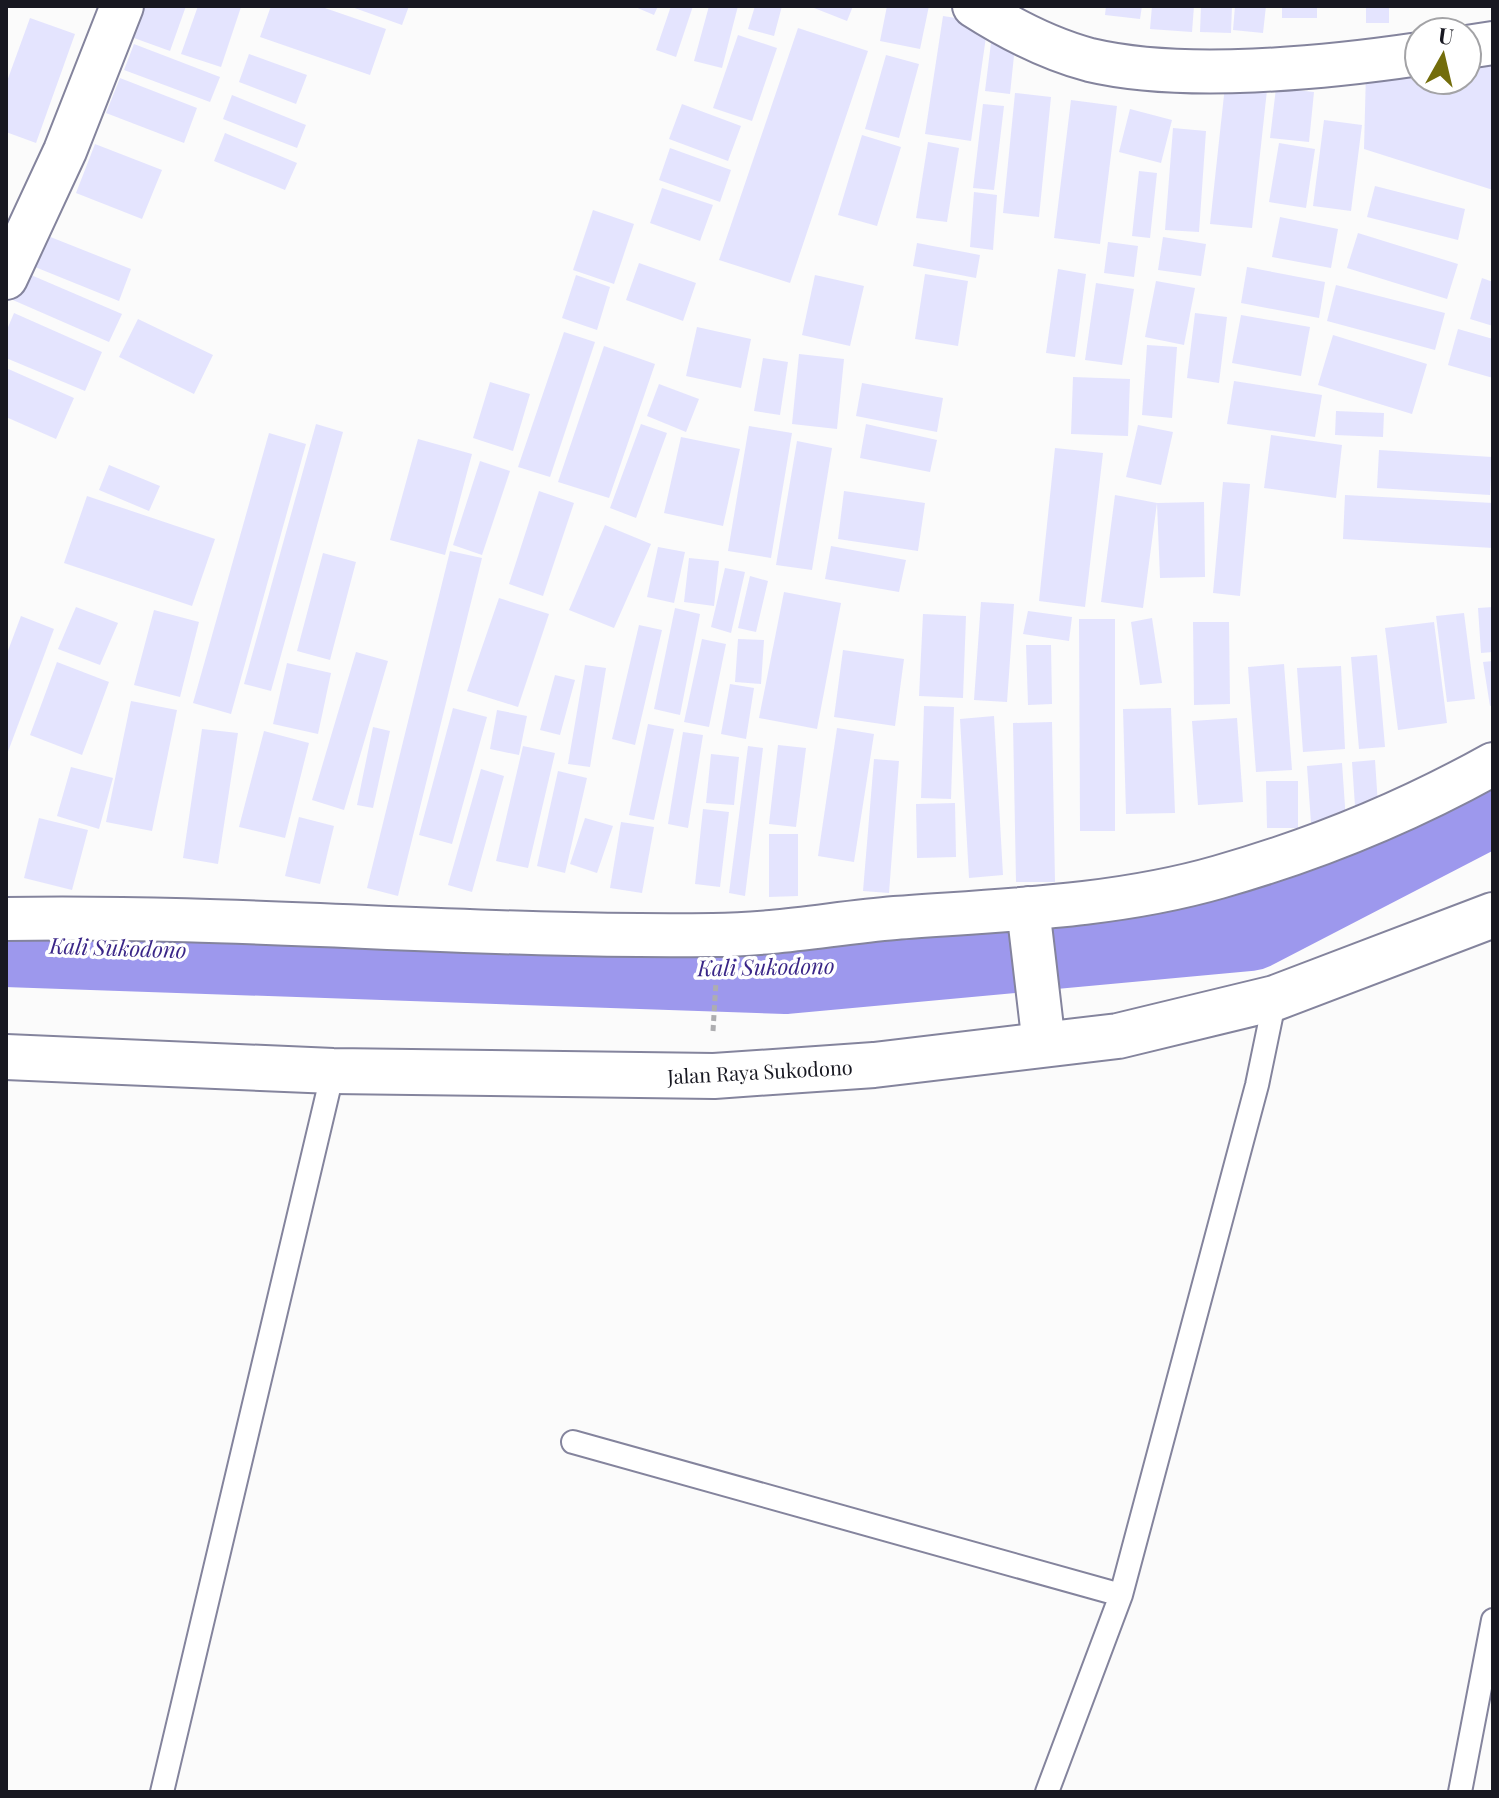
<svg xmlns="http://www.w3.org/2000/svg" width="1499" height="1798" font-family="'Playfair Display',serif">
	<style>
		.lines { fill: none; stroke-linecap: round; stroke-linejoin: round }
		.river { stroke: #9d98ed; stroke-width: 88 }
		.building { fill: #e4e4fe }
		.service-casing { stroke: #84849d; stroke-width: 26 }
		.minor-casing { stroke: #84849d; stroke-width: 46 }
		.secondary-casing { stroke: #84849d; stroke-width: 48 }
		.path { stroke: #adadb0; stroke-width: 5; stroke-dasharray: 6 4; stroke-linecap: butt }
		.service { stroke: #fff; stroke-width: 22 }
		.minor { stroke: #fff; stroke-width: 42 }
		.secondary { stroke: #fff; stroke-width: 44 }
		.labels { text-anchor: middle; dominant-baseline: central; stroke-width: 7; stroke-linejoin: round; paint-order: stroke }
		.street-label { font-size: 20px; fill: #181821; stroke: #fff }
		.water-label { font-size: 22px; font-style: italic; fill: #3a2687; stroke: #fff }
	</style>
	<rect width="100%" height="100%" fill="#fbfbfb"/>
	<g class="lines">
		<!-- river -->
		<path class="river" d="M6 943 786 970 1250 927 1493 801"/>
	</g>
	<!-- building -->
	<path class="building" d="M145 6H186L170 51 134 38Z
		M198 6 241 7 221 67 181 54Z
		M271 6H319L386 29 370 75 260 37Z
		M349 6H409L402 25Z
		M633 6H658L654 15Z
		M671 6H693L676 57 656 50Z
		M709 6H738L722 68 694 61Z
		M755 6H782L774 36 748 29Z
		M809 6H853L847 21Z
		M887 6H929L920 49 880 41Z
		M1106 6H1142L1140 19 1105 15Z
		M1152 6H1194L1192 32 1150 29Z
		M1201 6H1232L1231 33 1200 32Z
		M1235 6H1266L1263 33 1233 30Z
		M1282 6H1317V18H1282Z
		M1366 6H1389V23H1366Z
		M943 16 988 23 971 141 925 134Z
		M30 18 75 34 36 143 6 132V84Z
		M798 28 868 51 790 283 719 260Z
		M738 35 777 48 752 121 713 108Z
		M991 43 1015 46 1010 94 985 91Z
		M134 44 220 77 210 102 124 70Z
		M1493 47V190L1364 149 1366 71 1419 61V80H1467V52Z
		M249 54 307 75 296 104 239 82Z
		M886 55 919 64 899 138 865 129Z
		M120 78 197 108 184 143 106 113Z
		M1225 86 1267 90 1252 228 1210 224Z
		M1276 88 1314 92 1309 142 1270 138Z
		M1015 93 1051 97 1039 217 1003 213Z
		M232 95 306 125 297 148 223 119Z
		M1071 100 1117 106 1100 244 1054 238Z
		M682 104 741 126 728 161 669 139Z
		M983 104 1004 106 994 190 973 188Z
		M1130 109 1172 120 1161 163 1119 152Z
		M1324 120 1362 125 1351 211 1313 206Z
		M1173 128 1206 131 1199 232 1165 230Z
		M225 133 297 163 285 190 214 161Z
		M862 135 901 147 877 226 838 215Z
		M928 142 959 148 947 222 916 218Z
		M1279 143 1315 149 1306 208 1269 202Z
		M95 144 162 170 142 219 76 193Z
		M670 148 731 170 720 202 659 180Z
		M1139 171 1157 173 1150 238 1132 236Z
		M1375 186 1465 209 1458 240 1367 217Z
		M662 188 713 205 700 241 650 223Z
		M974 192 997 195 993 250 970 247Z
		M593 210 634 224 614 284 573 270Z
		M1280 217 1338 229 1331 268 1272 257Z
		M1358 233 1458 264 1447 299 1347 268Z
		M48 236 131 269 119 301 35 267Z
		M1163 237 1206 244 1201 276 1158 270Z
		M1108 242 1138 246 1134 277 1104 273Z
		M917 243 980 255 976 278 913 266Z
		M639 263 696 283 683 321 626 300Z
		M1247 267 1325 282 1319 318 1241 303Z
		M17 269 122 314 109 342 6 297Z
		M1058 269 1086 274 1075 357 1046 353Z
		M925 274 968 281 958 346 915 339Z
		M576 275 610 287 597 330 562 318Z
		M815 275 864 286 850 346 802 335Z
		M1482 278 1493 282V326L1470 319Z
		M1156 281 1195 288 1184 345 1145 337Z
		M1096 283 1134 289 1122 365 1085 360Z
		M1336 285 1445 313 1435 350 1327 321Z
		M14 313 102 352 85 391 6 358V332Z
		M1195 313 1227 317 1219 383 1187 378Z
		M1241 315 1310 327 1301 376 1232 363Z
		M138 319 213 355 194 394 119 357Z
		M697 327 751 339 741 388 686 376Z
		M1458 329 1493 339V378L1448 365Z
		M564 332 595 342 550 477 518 467Z
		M1333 335 1427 364 1412 414 1318 385Z
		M1147 345 1177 347 1172 418 1142 415Z
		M604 346 655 364 609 498 558 482Z
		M799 354 844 359 837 429 792 424Z
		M763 358 788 362 780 415 754 411Z
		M6 368 74 398 56 439 6 417Z
		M1073 377 1130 379 1128 436 1071 434Z
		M1234 381 1322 395 1315 437 1227 424Z
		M490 382 530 394 513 451 473 438Z
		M862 383 943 398 937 432 856 416Z
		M659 384 699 399 686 432 647 416Z
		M1336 411 1384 413 1383 437 1335 435Z
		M316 424 343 432 271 691 244 684Z
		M641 424 667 433 636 518 610 508Z
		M866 424 937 440 930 472 860 458Z
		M1138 425 1173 432 1161 485 1126 477Z
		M749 426 792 433 771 558 728 551Z
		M269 433 306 444 231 714 193 703Z
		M1271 435 1342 445 1336 498 1264 488Z
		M681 437 740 449 723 526 664 513Z
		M418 439 472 454 445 555 390 540Z
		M797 441 832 448 812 570 776 565Z
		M1055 448 1103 453 1085 607 1039 601Z
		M1379 450 1492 457 1490 495 1377 488Z
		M480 461 510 471 482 555 453 545Z
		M109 465 160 486 149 511 99 490Z
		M1223 482 1250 484 1240 596 1213 593Z
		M539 491 574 503 543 596 509 584Z
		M844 491 925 503 918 551 838 539Z
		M1115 495 1157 503 1204 502 1205 577 1160 578 1157 503 1143 608 1101 602Z
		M1345 495 1493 503V548L1343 539Z
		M87 496 215 539 192 606 64 563Z
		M605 525 651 544 614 628 569 610Z
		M831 546 906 560 899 592 825 579Z
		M658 547 685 552 674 603 647 597Z
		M450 551 482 558 398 896 367 888Z
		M323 553 356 562 330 660 297 651Z
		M689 558 719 561 714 606 684 602Z
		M725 568 745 572 731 633 711 627Z
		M750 576 768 581 756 632 738 628Z
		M784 592 841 603 817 729 759 718Z
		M499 598 549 614 518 707 467 691Z
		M981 602 1014 604 1007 702 974 700Z
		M76 607 118 623 100 665 58 649Z
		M1493 607V652L1481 653 1478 608Z
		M675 608 700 614 680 715 654 709Z
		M154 610 199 622 180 697 134 685Z
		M1028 611 1072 617 1069 641 1023 634Z
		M1464 613 1475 699 1447 702 1436 616Z
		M923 614 966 616 963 698 919 696Z
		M21 616 54 629 6 757V656Z
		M1152 618 1162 683 1140 685 1131 622Z
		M1079 619H1115V831H1080Z
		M1193 622H1229L1230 704 1194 705Z
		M1434 622 1447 723 1398 730 1385 628Z
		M639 625 662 630 635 745 612 739Z
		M702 639 726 644 709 727 684 722Z
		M738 639 764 640 761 684 735 682Z
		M1026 645H1051L1052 704 1028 705Z
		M843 650 904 659 895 726 834 717Z
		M356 652 388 661 344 810 312 800Z
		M1377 655 1385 747 1359 749 1351 657Z
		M1493 661V705L1490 706 1483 662Z
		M57 662 109 682 82 755 30 735Z
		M287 663 331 673 318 734 273 724Z
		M1284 664 1292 770 1256 772 1248 667Z
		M585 665 606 668 590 767 568 764Z
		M1341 666 1345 749 1303 752 1297 668Z
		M555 675 575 680 560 735 540 730Z
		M730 684 754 688 746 739 721 734Z
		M131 701 177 710 152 831 106 822Z
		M924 706 954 707 951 799 921 798Z
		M453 708 487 717 452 844 419 835Z
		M1171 708 1175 813 1126 814 1123 709Z
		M497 710 527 716 519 755 490 749Z
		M994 716 1003 875 969 878 960 719Z
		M1237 718 1243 802 1198 805 1192 721Z
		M1052 722 1055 882H1016L1013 723Z
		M648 724 674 729 654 820 629 815Z
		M373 727 390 731 373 808 357 805Z
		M837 728 874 734 854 862 818 856Z
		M202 729 238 733 218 864 183 858Z
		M264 731 309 743 285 838 239 827Z
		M683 732 703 735 688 828 668 824Z
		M778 745 806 748 796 827 769 824Z
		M523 746 555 753 528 868 496 861Z
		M748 746 763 748 745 896 729 893Z
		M711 754 739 757 734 805 706 803Z
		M874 759 899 761 889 893 863 891Z
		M1375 760 1378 805 1355 806 1352 762Z
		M1342 763 1346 821 1311 823 1307 766Z
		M71 767 113 778 99 829 57 816Z
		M481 769 504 776 472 892 448 885Z
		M558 771 587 778 565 873 537 866Z
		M1266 781H1298V828H1267Z
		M955 803 956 857 917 858 916 804Z
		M703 809 729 812 720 887 695 884Z
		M299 817 334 826 320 884 285 876Z
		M39 818 88 830 72 890 24 878Z
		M585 818 613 826 597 873 570 864Z
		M621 822 654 827 642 893 610 888Z
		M769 834H798V896L769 897Z"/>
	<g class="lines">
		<!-- service casing -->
		<g class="service-casing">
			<path id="service" d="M573 1442 1121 1595
				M162 1792 333 1071
				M1047 1792 1121 1595 1257 1085 1275 998
				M1460 1792 1493 1620"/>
		</g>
		<!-- minor casing -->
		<g class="minor-casing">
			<path id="minor" d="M974 6C1010 29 1048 49 1090 60 1183 82 1324 68 1419 54
				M1467 47 1493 43
				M6 278 65 151 122 6
				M1028 908 1044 1045
				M6 919C242 915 477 938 713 935 774 935 835 923 895 918 1003 910 1115 907 1219 877 1314 850 1407 812 1493 764"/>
		</g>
		<!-- secondary casing -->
		<g class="secondary-casing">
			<path id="secondary" d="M6 1057 333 1071 714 1076 874 1065 1118 1036 1275 998 1493 915"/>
		</g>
		<!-- path -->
		<path class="path" d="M713 1031 716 981"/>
		<!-- service -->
		<use href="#service" class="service"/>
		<!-- minor -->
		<use href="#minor" class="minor"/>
		<!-- secondary -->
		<use href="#secondary" class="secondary"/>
	</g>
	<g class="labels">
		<!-- street labels -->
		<g class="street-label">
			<text transform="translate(760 1071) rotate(-3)">Jalan Raya Sukodono</text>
		</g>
		<!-- water labels -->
		<g class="water-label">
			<text transform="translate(118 947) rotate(2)">Kali Sukodono</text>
			<text transform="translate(766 966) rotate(-1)">Kali Sukodono</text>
		</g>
	</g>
	<!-- border -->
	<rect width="1499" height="1798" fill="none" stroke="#181821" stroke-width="16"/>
	<!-- north arrow -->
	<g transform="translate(1443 56) rotate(8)"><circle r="38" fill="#ffffff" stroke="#a3a3a6" stroke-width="2"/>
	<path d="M0-6L14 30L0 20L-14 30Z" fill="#736d0b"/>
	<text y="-12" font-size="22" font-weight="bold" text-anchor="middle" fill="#181821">U</text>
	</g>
</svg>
